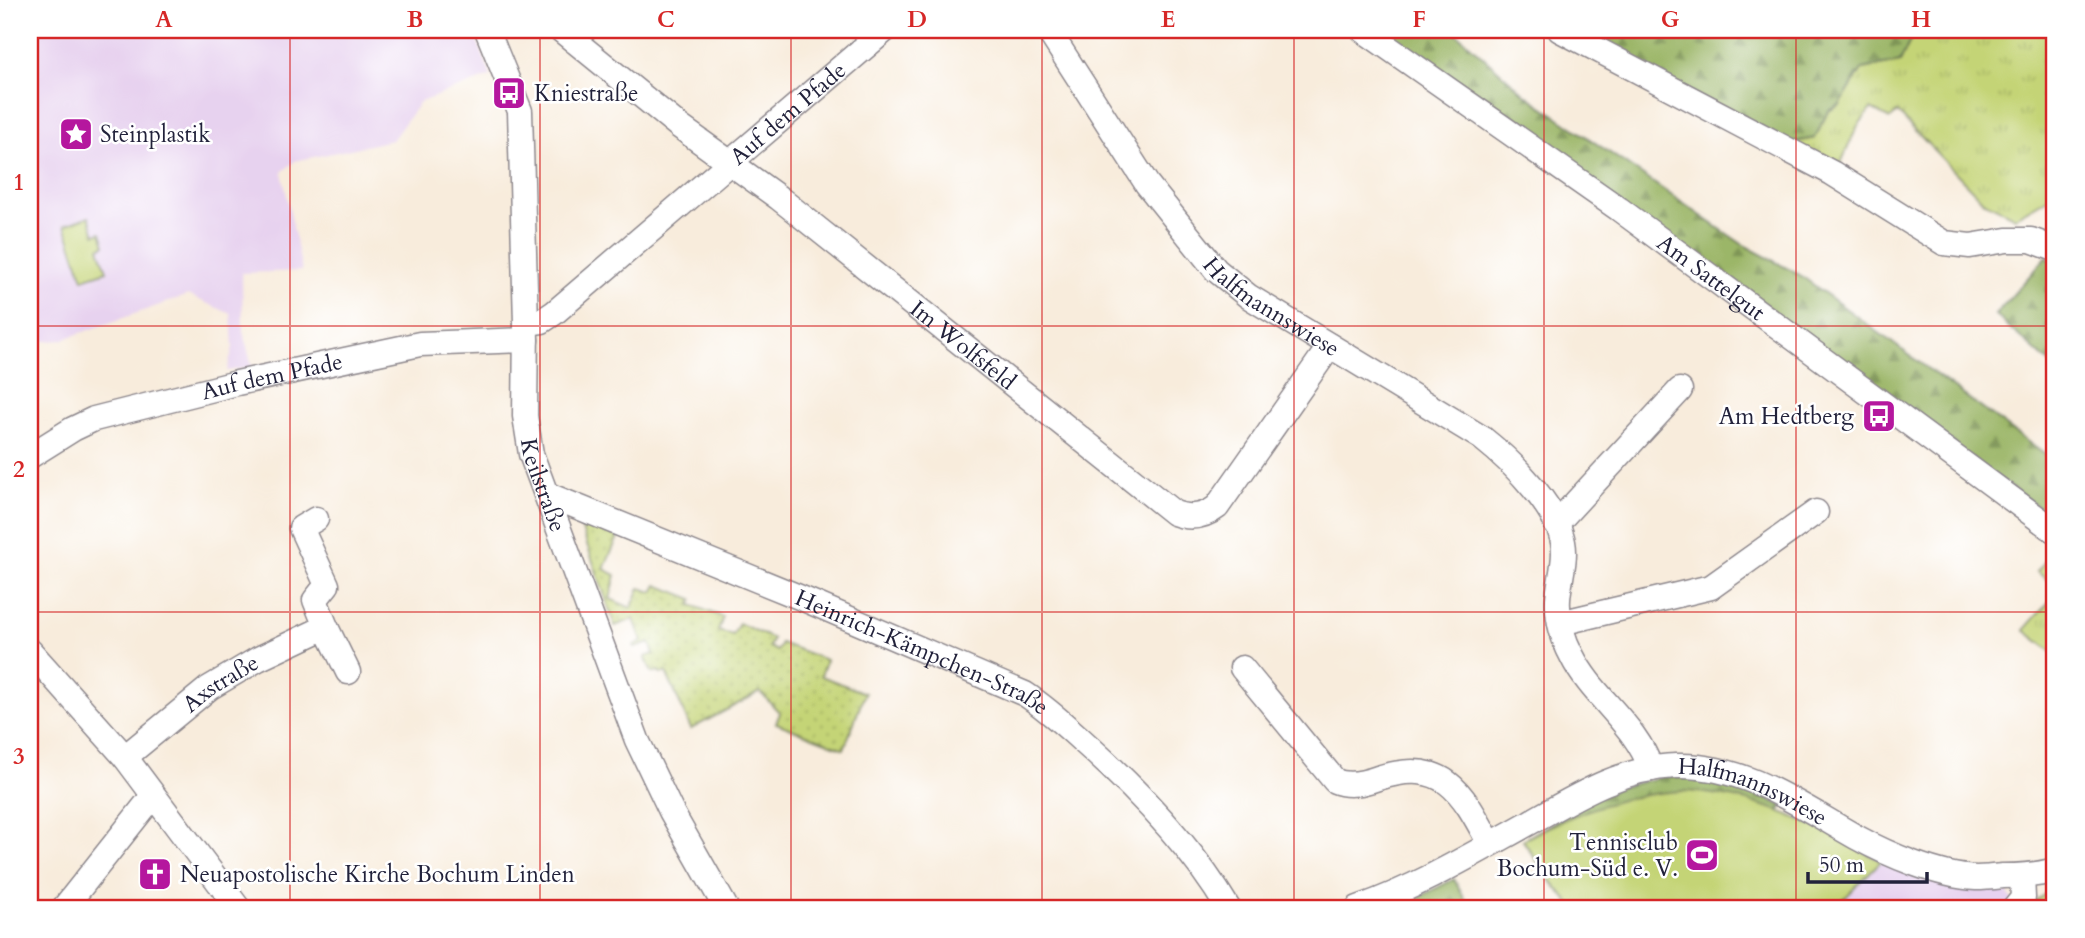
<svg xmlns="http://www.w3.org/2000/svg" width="2085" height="938" font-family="Cardo,serif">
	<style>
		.built { fill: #e7d2ef }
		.grass { fill: url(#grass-tufts); stroke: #737b58; stroke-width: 2 }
		.forest { fill: url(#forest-firs); stroke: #5e6c51; stroke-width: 2 }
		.park { fill: #c4d476; stroke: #737b58; stroke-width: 2 }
		.garden { fill: url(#garden-dots); stroke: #737b58; stroke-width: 2 }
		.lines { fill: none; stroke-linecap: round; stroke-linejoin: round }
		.minor-casing { stroke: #8d878c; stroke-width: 27 }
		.minor { stroke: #fff; stroke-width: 24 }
		.grid { fill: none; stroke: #d62828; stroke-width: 2; stroke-opacity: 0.55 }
		.labels { text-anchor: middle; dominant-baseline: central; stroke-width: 5; stroke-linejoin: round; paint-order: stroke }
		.poi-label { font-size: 23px; fill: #22223b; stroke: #fff; text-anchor: start }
		.street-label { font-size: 23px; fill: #22223b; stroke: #fff }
		.neatline { fill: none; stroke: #d62828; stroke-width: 2.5 }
		.grid-label { font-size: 23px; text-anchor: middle; font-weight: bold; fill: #d62828 }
	</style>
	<defs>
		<pattern id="grass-tufts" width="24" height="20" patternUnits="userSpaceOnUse" patternTransform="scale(1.75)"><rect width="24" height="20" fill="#c4d476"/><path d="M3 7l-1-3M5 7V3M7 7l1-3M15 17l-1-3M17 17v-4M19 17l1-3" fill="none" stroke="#a8b667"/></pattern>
		<pattern id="forest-firs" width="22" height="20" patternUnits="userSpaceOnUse" patternTransform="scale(1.75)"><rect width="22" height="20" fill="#9bb667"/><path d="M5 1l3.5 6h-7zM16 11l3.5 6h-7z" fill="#7e9456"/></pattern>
		<pattern id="garden-dots" width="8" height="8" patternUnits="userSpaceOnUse" patternTransform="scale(1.75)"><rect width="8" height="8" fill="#c4d476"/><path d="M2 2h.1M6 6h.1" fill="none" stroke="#a8b667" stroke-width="1.8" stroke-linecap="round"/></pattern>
	</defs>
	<rect width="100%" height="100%" fill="#fff"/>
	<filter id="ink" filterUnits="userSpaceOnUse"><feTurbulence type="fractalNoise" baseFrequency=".0143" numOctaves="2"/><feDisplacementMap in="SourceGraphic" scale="14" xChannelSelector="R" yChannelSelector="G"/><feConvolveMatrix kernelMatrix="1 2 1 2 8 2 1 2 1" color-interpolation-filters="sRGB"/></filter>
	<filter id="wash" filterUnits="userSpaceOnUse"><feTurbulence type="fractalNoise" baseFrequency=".00686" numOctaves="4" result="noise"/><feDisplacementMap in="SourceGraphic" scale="28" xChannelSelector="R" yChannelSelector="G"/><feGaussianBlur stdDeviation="1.57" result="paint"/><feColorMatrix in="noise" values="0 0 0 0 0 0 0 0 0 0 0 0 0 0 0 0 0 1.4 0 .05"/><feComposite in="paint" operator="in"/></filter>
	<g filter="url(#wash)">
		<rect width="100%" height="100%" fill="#f8ecdc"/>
		<!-- built -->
		<path class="built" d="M30 30H473L491 76 420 102 392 140 295 161 282 172 302 271 242 273 243 331 252 367 227 371 233 347 231 314 188 295 61 340 30 342Z
			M1881 861 2004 887 2013 901 2004 908H1835Z"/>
		<!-- grass -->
		<path class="grass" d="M1915 30H2055V194L2015 217 1983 201 1897 112 1890 119 1871 109 1857 127 1838 170 1785 144 1815 138 1828 111 1840 105 1862 69 1900 62Z
			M2049 555 2055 560V585L2037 572Z
			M2055 595V654L2024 630Z"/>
		<!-- forest -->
		<path class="forest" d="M1373 30H1453L1526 95 1742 244 1800 275 2055 462V519Z
			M1572 30H1915L1900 62 1862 69 1840 105 1828 111 1815 138 1785 144Z
			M2047 256 2055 265V368L1995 315Z
			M1665 776 1728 782 1783 806 1780 810 1574 908 1547 877 1523 840 1597 797 1621 787Z
			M1454 879 1468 904 1451 908H1398Z"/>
		<!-- park -->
		<path class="park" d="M89 216 95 234 101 232 105 245 99 248 107 271 83 279 65 225Z
			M1682 791C1762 795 1813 825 1881 861L1835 908H1574L1548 877 1523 840C1575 812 1624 794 1682 791Z
			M2051 890 2055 895V908H2024Z"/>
		<!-- garden -->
		<path class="garden" d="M579 521 618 537 604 569 616 575 610 599 631 608 640 588 653 592 657 585 693 599 691 605 723 617 718 631 733 635 739 623 773 639 769 647 777 651 781 643 826 660 821 676 865 693 844 749 776 723 780 713 760 692 691 729 666 672 661 674 659 671 652 673 645 657 654 654 650 643 635 648 634 645 642 641 634 619 615 626Z"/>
	</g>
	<g filter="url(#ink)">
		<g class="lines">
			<!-- minor casing -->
			<g class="minor-casing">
				<g id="minor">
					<path id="s1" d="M487 30 520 111 526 323 525 416 531 454 637 740 671 811 726 908"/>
					<path id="s2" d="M561 30 679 126 779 198 1174 513C1190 519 1204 517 1217 507L1330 346"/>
					<path id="s3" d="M1048 30 1147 184 1216 270 1248 296 1482 438C1511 461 1564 512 1564 552 1564 568 1559 584 1558 599 1557 618 1563 639 1572 656 1592 697 1636 724 1651 769"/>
					<path id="s4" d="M1363 30 1619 209 2055 531"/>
					<path d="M1560 30 1832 173 1944 243 1970 246 2007 240H2031L2055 249"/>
					<path id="s5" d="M526 323 542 321 554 313 885 30"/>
					<path id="s6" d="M30 456 73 429 94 419 237 383 420 344 526 340"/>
					<path id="s7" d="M546 494 799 597 1025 694C1048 709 1067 727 1087 745 1138 791 1193 849 1228 908"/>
					<path d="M316 519 301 528 327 585 315 600 326 627"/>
					<path d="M1556 524 1680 390"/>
					<path d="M1560 623 1711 587 1816 512"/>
					<path d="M30 651 125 757 238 908"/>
					<path d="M1242 668 1335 781C1349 787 1364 783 1378 778 1445 757 1462 792 1490 844"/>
					<path id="s8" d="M125 757 209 688 258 659 326 627 348 672"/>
					<path d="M64 908 153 796"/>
					<path id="s9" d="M1358 908C1418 887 1473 854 1529 823 1575 797 1621 768 1676 766 1744 764 1799 805 1856 837 1889 855 1938 876 1976 878 1985 878 1994 877 2003 876 2020 876 2039 875 2055 870"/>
					<path d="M2015 908 2023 898 2022 876"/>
				</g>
			</g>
			<!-- minor -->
			<use href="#minor" class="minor"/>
		</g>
	</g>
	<!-- grid -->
	<path class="grid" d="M290 30V908M540 30V908M791 30V908M1042 30V908M1294 30V908M1544 30V908M1796 30V908M30 326H2055M30 612H2055"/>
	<!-- icons -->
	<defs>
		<g id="bus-square" transform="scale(1.75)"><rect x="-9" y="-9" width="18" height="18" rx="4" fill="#b5179e" stroke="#fff"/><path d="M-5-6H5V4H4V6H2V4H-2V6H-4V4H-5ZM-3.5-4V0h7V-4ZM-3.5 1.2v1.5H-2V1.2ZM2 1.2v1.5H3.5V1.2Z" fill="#fff"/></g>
		<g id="sight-square" transform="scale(1.75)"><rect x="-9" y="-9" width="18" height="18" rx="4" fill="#b5179e" stroke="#fff"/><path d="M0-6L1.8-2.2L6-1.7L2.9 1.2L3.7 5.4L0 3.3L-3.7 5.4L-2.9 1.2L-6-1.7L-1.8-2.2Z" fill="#fff"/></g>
		<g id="stadium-square" transform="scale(1.75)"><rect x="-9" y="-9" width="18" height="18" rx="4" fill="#b5179e" stroke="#fff"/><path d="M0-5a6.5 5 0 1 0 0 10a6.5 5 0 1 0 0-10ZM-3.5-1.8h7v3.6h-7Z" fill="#fff"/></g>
		<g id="church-square" transform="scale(1.75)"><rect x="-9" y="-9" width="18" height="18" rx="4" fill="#b5179e" stroke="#fff"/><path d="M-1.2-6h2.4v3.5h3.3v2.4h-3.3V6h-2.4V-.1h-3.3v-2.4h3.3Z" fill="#fff"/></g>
	</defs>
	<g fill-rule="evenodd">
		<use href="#bus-square" x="509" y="93"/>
		<use href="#sight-square" x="76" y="134"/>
		<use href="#bus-square" x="1879" y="416"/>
		<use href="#stadium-square" x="1702" y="855"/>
		<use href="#church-square" x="155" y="874"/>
	</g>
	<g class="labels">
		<!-- poi labels -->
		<g class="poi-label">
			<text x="534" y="93">Kniestraße</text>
			<text x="100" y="134">Steinplastik</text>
			<text x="1854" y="416" text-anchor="end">Am Hedtberg</text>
			<text x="1678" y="842" text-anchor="end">Tennisclub<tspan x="1678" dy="26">Bochum-Süd e. V.</tspan></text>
			<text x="180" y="874">Neuapostolische Kirche Bochum Linden</text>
		</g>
		<!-- street labels -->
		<g class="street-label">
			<text stroke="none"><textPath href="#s5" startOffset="338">Auf dem Pfade</textPath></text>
			<text stroke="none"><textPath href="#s4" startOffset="427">Am Sattelgut</textPath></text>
			<text stroke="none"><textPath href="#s3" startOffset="360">Halfmannswiese</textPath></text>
			<text stroke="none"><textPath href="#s2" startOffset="511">Im Wolfsfeld</textPath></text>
			<text stroke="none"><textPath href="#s6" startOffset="257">Auf dem Pfade</textPath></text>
			<text stroke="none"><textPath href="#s1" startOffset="464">Keilstraße</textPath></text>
			<text stroke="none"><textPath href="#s7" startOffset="408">Heinrich-Kämpchen-Straße</textPath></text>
			<text stroke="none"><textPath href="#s8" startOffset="121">Axstraße</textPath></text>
			<text stroke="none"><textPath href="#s9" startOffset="432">Halfmannswiese</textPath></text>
		</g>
	</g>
	<!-- margin -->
	<rect width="2085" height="938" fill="none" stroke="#fff" stroke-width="77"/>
	<!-- scale -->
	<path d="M1808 872v10h119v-10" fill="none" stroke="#22223b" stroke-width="3.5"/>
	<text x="1819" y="872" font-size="21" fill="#22223b" stroke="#ffffff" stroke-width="5" paint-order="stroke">50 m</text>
	<rect x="38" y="38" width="2008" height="862" class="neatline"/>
	<g class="grid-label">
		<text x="164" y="27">A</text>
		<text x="415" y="27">B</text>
		<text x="666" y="27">C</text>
		<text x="917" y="27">D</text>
		<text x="1168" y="27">E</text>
		<text x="1419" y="27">F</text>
		<text x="1670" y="27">G</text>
		<text x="1921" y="27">H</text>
		<text x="19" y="190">1</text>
		<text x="19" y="477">2</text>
		<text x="19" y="764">3</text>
	</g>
</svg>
